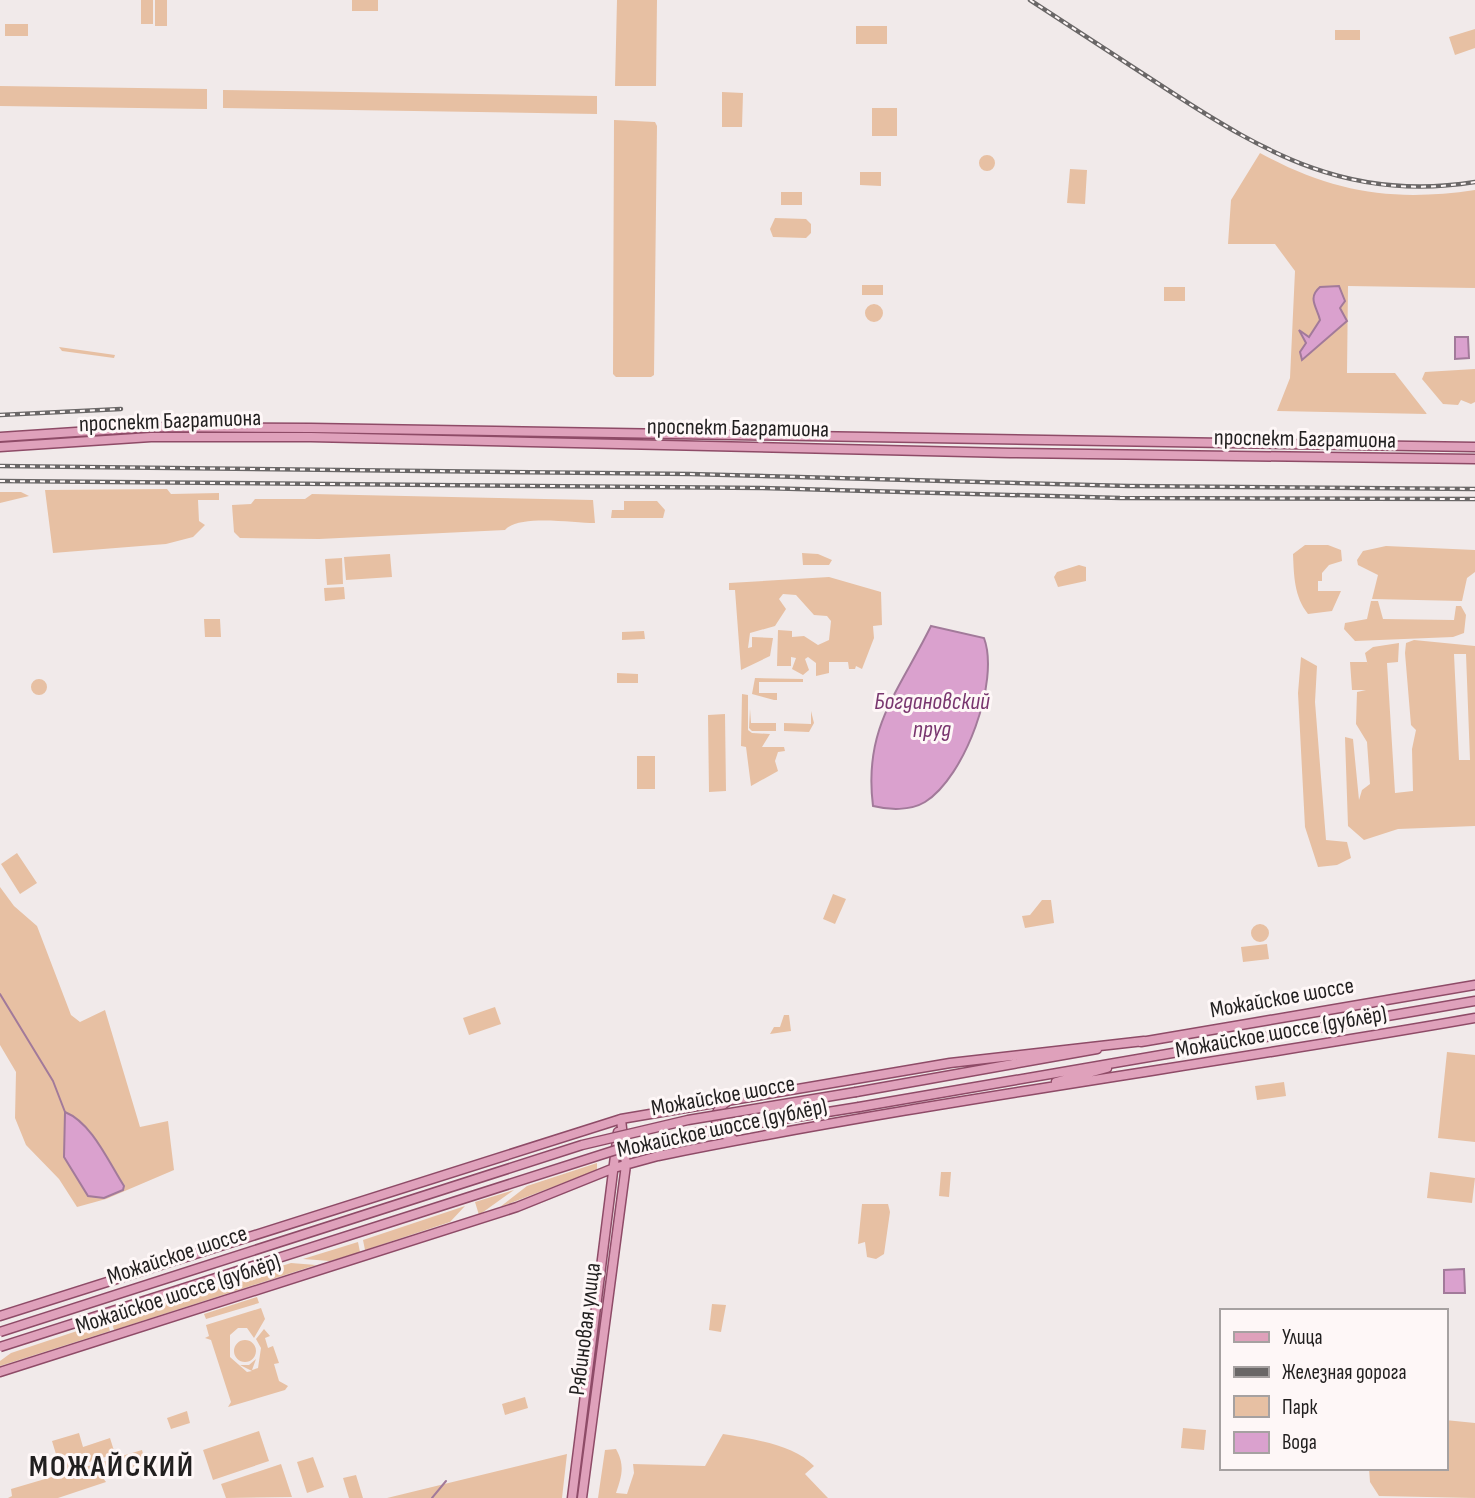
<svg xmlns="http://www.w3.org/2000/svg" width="1475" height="1498" font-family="'Sofia Sans Condensed',sans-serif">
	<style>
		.green { fill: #e7c0a3; fill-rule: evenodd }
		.water { fill: #daa1ce; stroke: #a27a9a; stroke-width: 2 }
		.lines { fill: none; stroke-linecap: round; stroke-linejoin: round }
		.stream { stroke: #a27a9a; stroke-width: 2 }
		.major-casing { stroke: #8e4b67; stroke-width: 11 }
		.major { stroke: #dfa1bb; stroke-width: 8 }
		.rail-casing { stroke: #6a6767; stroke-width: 4.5 }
		.rail { stroke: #fef7f7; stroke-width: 2; stroke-dasharray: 5; stroke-linecap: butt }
		.major-bridge-casing { stroke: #8e4b67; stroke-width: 11; stroke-linecap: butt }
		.major-bridge { stroke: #dfa1bb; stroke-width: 8 }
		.labels { text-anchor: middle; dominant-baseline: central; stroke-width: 6; stroke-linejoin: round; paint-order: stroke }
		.street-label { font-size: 23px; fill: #211f1f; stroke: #fef7f7 }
		.water-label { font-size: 24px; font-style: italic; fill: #79366f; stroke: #fef7f7 }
		.district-label { font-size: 30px; font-weight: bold; letter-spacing: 2px; fill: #211f1f; stroke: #fef7f7 }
	</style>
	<rect width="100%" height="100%" fill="#f1eaea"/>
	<!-- green -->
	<path class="green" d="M141 0H153V24H141Z
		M155 0H167V26H155Z
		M352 0H378V11H352Z
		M617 0H657L656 86H615Z
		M5 24H28V36H5Z
		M856 26H887V44H856Z
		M1475 29V48L1455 55 1449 37Z
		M1335 30H1360V40H1335Z
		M0 86 207 89V109L0 106Z
		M223 90 597 96V114L223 108Z
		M722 92 743 93 742 127H722Z
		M897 108V136H872V108Z
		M614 120 655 122 657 126 654 375 651 377H616L613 374Z
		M1260 153C1333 193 1394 202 1475 190V288L1348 286 1347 373H1395L1427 414 1277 411 1290 378 1295 271 1275 244H1228L1231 200Z
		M979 163a8 8 0 1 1 16 0a8 8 0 1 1-16 0Z
		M1070 169 1087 170 1085 204 1067 203Z
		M860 172H881V186L860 185Z
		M781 192H802V205H781Z
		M775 218 806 219 811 224V233L806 238 773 237 770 229Z
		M862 285H883V295H862Z
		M1164 287H1185V301H1164Z
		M865 313a9 9 0 1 1 18 0a9 9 0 1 1-18 0Z
		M59 347 115 355 114 358 62 351Z
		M1475 369V402L1471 404 1461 400 1458 405 1443 404 1422 379 1425 372Z
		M167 489 171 494 219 493V500H198L199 521 205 525 193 537 166 544 53 553 45 490Z
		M0 492H21L29 496 0 503Z
		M312 494 593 500 595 523C573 523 519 514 505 530L319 539 240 538 234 532 232 505 251 504 255 499H305Z
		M624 501H657L665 510 663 518H611L612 510H624Z
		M1305 545H1328L1341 550 1342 561 1329 565 1322 573V581H1318V591H1341L1332 611 1308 614C1294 596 1294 576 1293 554Z
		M1386 546 1475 550V572L1467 578 1462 601 1372 599 1378 575 1358 565 1357 560 1363 551Z
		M802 553 818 554 832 560 829 565H803Z
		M390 554 392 577 346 580 344 557Z
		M342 558 343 584 327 585 325 559Z
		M1079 565 1086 567V581L1058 587 1054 577 1057 572Z
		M829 577 881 592 882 625 873 626 874 638 862 669 856 666 855 669H849L848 662H829V673L816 676V663L808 657 805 659 809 670 803 675 792 669 796 658 791 657V666H777L778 630 792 631V637L804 636 818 645 829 640 831 621 827 616 814 615 796 595 783 594 779 599 786 609 775 626 750 633 748 648 752 647V637L773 638 770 656 741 670 735 590H729V583Z
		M344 587 345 599 325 601 324 588Z
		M1371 601H1378L1383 619 1454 620 1456 606H1461L1466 615 1464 633 1453 637 1355 641 1344 629 1345 623 1367 619Z
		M204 619H220L221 637H205Z
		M644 631 645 639 622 640V632Z
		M1414 640 1475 646V826L1398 829 1364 840 1348 826 1345 737 1353 739 1359 800 1362 790 1370 784 1367 742 1356 724 1357 692 1366 690H1352L1350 662H1367L1368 666 1365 653 1373 647 1399 643 1398 662 1387 663 1395 793 1413 791 1412 749 1416 730 1411 725 1405 653 1406 643ZM1454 654H1466L1470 760H1459Z
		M1301 657 1317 666 1315 702 1326 840 1347 842 1351 858 1337 865 1318 867 1305 827 1298 693Z
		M617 673 638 674V683H617Z
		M755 678 803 679V682H759V693H777V700H774L752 694Z
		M31 687a8 8 0 1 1 16 0a8 8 0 1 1-16 0Z
		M742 694 748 695V730L752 733 770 734 762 747H784L785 751 778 752 775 761 778 771 751 786 746 747 741 746Z
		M750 709 751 723H776V731H752L749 728Z
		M811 711 814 723 809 732 784 731V723L811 724Z
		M725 714 726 791 709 792 708 715Z
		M637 756H655V789H637Z
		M17 853 37 883 20 894 1 864Z
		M0 887 14 906 37 926 71 1015 80 1022 105 1010 140 1127 168 1121 174 1170 106 1199 77 1207 59 1179 26 1145 15 1118 16 1072 0 1045Z
		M833 894 846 899 835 924 823 919Z
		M1042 900H1051L1054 923 1025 928 1022 916 1030 915Z
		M1251 933a9 9 0 1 1 18 0a9 9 0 1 1-18 0Z
		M1267 944 1269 959 1243 962 1241 947Z
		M495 1007 501 1024 469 1035 463 1018Z
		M784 1015H789L791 1031 770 1034 774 1027H780Z
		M1447 1052 1475 1055V1142L1438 1138Z
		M1284 1082 1286 1096 1257 1100 1255 1086Z
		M597 1163V1170L500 1207 527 1186Z
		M941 1172H951L949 1197 939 1196Z
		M1430 1172 1475 1178 1472 1203 1427 1198Z
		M514 1190 479 1215 475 1202Z
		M862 1204H888L890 1212 884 1254 876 1259 867 1257 865 1242 858 1244Z
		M465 1206 450 1222 365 1250 363 1240Z
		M358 1242 360 1252 330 1261 303 1259Z
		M291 1263 316 1265 114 1330 111 1320Z
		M257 1297 259 1303 206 1319 204 1314Z
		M712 1304 726 1305 721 1332 709 1330Z
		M261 1308 265 1319 254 1338 247 1328H238L230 1335V1357L247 1372 252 1371 240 1365H249L256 1359 252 1370 258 1368 261 1348 256 1339 264 1329 270 1336 265 1338 268 1348 273 1346 279 1363 274 1364 279 1381 288 1386 285 1390 228 1407 231 1402 211 1340 205 1338 209 1336 206 1325Z
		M107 1321 110 1331 0 1366V1361L11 1353Z
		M234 1351a11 11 0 1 1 22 0a11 11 0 1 1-22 0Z
		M525 1397 528 1408 505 1415 502 1404Z
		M187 1411 190 1423 171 1429 167 1418Z
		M1445 1420 1475 1423V1498L1379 1496 1370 1482 1369 1468H1445Z
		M1183 1428 1206 1430 1204 1450 1181 1448Z
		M259 1431 269 1461 213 1480 203 1450Z
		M79 1433 83 1447 110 1438 115 1454 89 1462 85 1451 88 1462 74 1466 75 1470 142 1450 146 1465 103 1478 106 1482 58 1498H8L12 1496 11 1489 62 1474 52 1441Z
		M723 1434C751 1439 794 1444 814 1466L805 1474 828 1498H598L605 1450 616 1449C625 1465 622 1476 616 1493L627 1494 634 1473 633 1464 705 1466Z
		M567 1454 562 1498H387Z
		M313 1457 324 1487 307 1493 297 1462Z
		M281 1464 292 1497 226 1498 221 1484Z
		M356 1475 363 1498H349L343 1478Z"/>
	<!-- water -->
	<path class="water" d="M1339 286 1345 301 1340 308 1347 321 1302 360 1300 352 1306 343 1299 330 1309 337 1320 320C1317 307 1307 298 1320 287Z
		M1455 337H1468L1469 358 1455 359Z
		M931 626 984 638C1000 681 965 777 925 802 910 811 889 810 873 806 863 728 899 691 931 626Z
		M65 1112C92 1123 108 1161 124 1186L123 1190 104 1198 88 1196 64 1157Z
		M1464 1269 1465 1293H1444V1270Z"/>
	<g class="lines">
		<!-- stream -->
		<path class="stream" d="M0 994 53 1081 65 1112
			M432 1498 446 1481"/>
		<!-- major casing -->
		<g class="major-casing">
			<path id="major" d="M0 437 151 427 311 428 1475 447
				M0 447 151 437H311L1010 453 1475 459
				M1141 1042 1475 985
				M1056 1082 1107 1068
				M856 1092 1097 1049
				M728 1101C715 1109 714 1118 718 1131L733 1139
				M859 1107 1475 1001
				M0 1316 621 1119 950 1063 1144 1041
				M0 1372 517 1207 614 1168 658 1156C929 1101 1203 1066 1475 1018
				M572 1498 618 1132
				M582 1498 626 1165 621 1119"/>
		</g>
		<!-- major -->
		<use href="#major" class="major"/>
		<!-- rail casing -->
		<g class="rail-casing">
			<path id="rail" d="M1030 0C1076 30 1122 60 1168 90 1268 155 1351 202 1475 182
				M0 415 121 409
				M0 466 690 474 1128 486 1475 489
				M0 481 761 488 1120 498 1475 499"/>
		</g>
		<!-- rail -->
		<use href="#rail" class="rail"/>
		<!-- major-bridge casing -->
		<g class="major-bridge-casing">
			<path id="major-bridge" d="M0 1332 582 1145 688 1120 856 1092
				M0 1347 616 1150 690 1134 859 1107"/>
		</g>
		<!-- major-bridge -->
		<use href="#major-bridge" class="major-bridge"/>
	</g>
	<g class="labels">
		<!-- street labels -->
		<g class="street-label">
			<text transform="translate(170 421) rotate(-2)">проспект Багратиона</text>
			<text transform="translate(738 428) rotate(1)">проспект Багратиона</text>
			<text transform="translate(1305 439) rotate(1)">проспект Багратиона</text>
			<text transform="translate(1282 998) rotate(-10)">Можайское шоссе</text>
			<text transform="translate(1281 1032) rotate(-10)">Можайское шоссе (дублёр)</text>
			<text transform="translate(723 1096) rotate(-10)">Можайское шоссе</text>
			<text transform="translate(722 1128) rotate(-12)">Можайское шоссе (дублёр)</text>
			<text transform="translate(177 1255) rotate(-18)">Можайское шоссе</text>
			<text transform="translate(178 1294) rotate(-18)">Можайское шоссе (дублёр)</text>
			<text transform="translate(585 1329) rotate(-83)">Рябиновая улица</text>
		</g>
		<!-- water labels -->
		<g class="water-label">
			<text x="932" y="701">Богдановский<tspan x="932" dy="28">пруд</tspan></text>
		</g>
		<!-- district labels -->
		<g class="district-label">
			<text x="112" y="1467">МОЖАЙСКИЙ</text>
		</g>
	</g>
	<!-- legend -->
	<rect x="1220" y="1309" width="228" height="161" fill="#fef7f7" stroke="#a6a1a1" stroke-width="2"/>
	<rect x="1234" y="1332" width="35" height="10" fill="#dfa1bb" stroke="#a6a1a1" stroke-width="2"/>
	<text x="1282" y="1344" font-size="21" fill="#211f1f">Улица</text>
	<rect x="1234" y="1367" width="35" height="10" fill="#6a6767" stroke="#a6a1a1" stroke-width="2"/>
	<text x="1282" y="1379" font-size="21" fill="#211f1f">Железная дорога</text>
	<rect x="1234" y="1396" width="35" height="21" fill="#e7c0a3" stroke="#a6a1a1" stroke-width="2"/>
	<text x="1282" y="1414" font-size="21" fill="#211f1f">Парк</text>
	<rect x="1234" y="1432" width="35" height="21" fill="#daa1ce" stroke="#a6a1a1" stroke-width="2"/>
	<text x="1282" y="1449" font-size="21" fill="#211f1f">Вода</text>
</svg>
